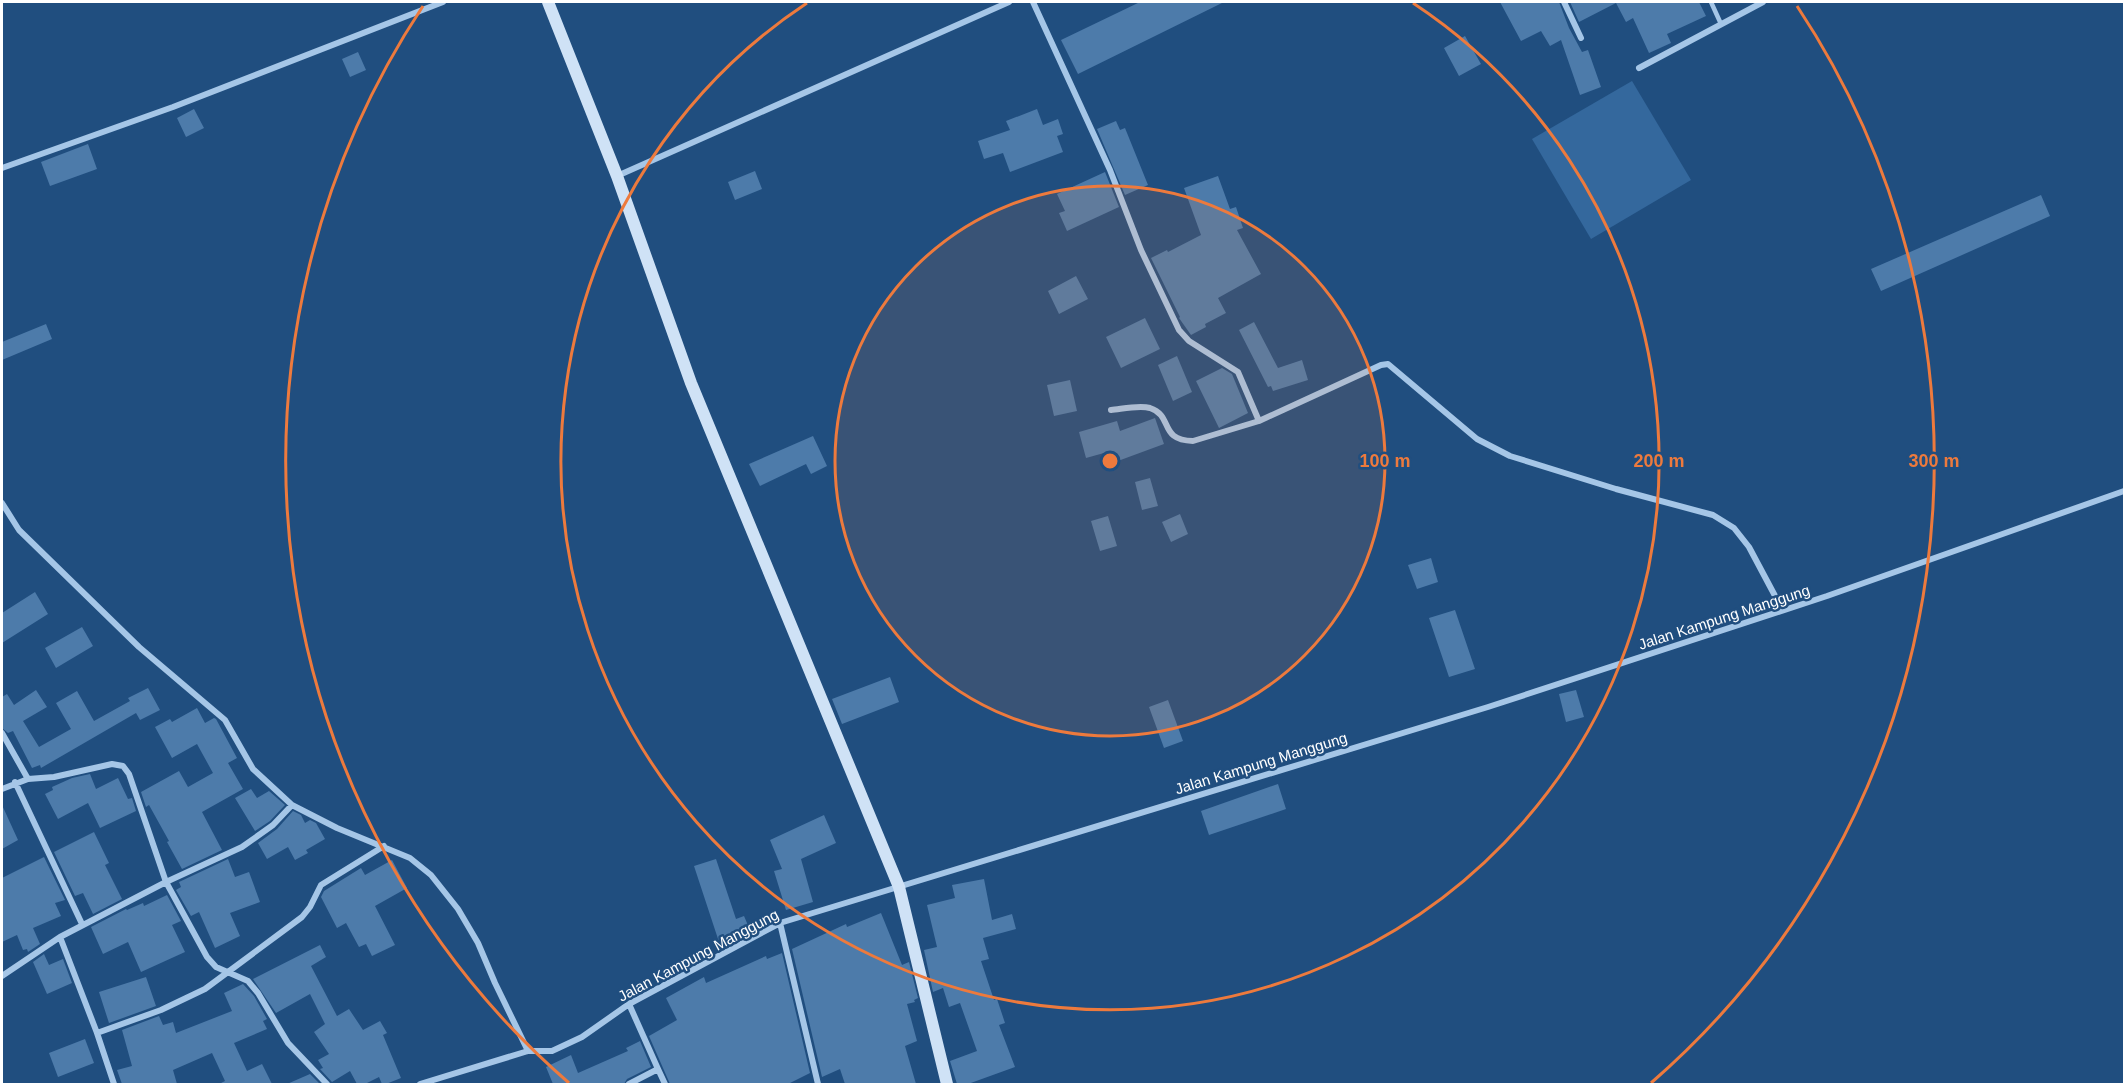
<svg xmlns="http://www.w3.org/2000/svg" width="2126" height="1086" font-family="Arial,sans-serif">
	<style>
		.green { fill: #34689d }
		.building { fill: #4d7baa }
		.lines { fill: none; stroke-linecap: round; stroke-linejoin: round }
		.lane { stroke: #a5c6e7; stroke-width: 4.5 }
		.street { stroke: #a5c6e7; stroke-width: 6 }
		.secondary { stroke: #cfe2f6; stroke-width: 12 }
		.ring { fill: none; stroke: #ed7a3d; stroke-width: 3 }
		.labels { text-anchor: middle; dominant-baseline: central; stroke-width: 5; stroke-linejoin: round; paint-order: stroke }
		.street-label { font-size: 15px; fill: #fff; stroke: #204e7f }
		.centre { fill: #ed7a3d; stroke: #204e7f; stroke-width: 3 }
		.ring-label { font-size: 18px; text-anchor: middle; font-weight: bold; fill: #ed7a3d; stroke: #204e7f; stroke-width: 5; stroke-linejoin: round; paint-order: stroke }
	</style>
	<rect width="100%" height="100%" fill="#204e7f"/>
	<!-- green -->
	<path class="green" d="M1632 81 1691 180 1591 239 1532 139Z"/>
	<!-- building -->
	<path class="building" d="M1140 2H1224L1078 74 1061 40Z
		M1500 2H1559L1569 28 1582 52 1588 50 1601 87 1580 95 1561 40 1550 46 1541 31 1521 41Z
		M1570 2H1699L1706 16 1667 34 1671 43 1649 53 1633 18 1626 22 1616 3 1579 22Z
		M1465 36 1481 64 1459 76 1444 48Z
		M358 52 366 70 350 77 342 59Z
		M194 109 204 128 186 137 177 118Z
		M1037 109 1043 125 1058 119 1063 134 1057 136 1063 152 1010 172 1003 153 984 159 978 141 1010 130 1006 121Z
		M1116 121 1120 130 1125 128 1148 185 1125 195 1097 129Z
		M88 144 97 169 50 186 41 162Z
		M755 171 762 189 735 200 728 182Z
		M1105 172 1119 207 1067 231 1059 213 1065 211 1057 194Z
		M1218 176 1230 209 1236 207 1243 228 1237 230 1261 274 1218 298 1226 313 1205 324 1206 327 1191 335 1179 318 1180 317 1151 258 1167 250 1168 252 1201 235 1184 188Z
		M2041 195 2050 216 1881 291 1871 269Z
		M1076 276 1088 299 1059 314 1048 291Z
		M1145 318 1160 349 1121 368 1106 337Z
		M1254 322 1278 368 1302 360 1308 380 1273 391 1271 386 1268 387 1239 330Z
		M46 324 52 339 2 360V342Z
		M1177 356 1192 392 1173 401 1158 365Z
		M1222 368 1232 374 1248 413 1219 428 1196 381Z
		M1070 380 1077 411 1054 416 1047 385Z
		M1155 418 1164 444 1107 465 1104 453 1086 458 1079 432 1117 421 1120 431Z
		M813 436 827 466 811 474 806 464 760 486 749 464Z
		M1150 478 1158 506 1142 510 1135 482Z
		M1180 514 1188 534 1171 542 1162 522Z
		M1108 516 1117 546 1100 551 1091 521Z
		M1431 558 1438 582 1417 589 1408 565Z
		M35 592 48 614 2 643V613Z
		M1455 610 1475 669 1449 677 1429 618Z
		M82 627 93 646 56 668 45 648Z
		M890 677 899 702 842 724 832 699Z
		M148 688 160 710 140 720 136 713 41 768 40 765 32 768 13 731 8 733 2 728V697L7 694 14 705 36 690 47 707 23 721 39 747 71 729 56 703 77 691 94 721 130 701 128 698Z
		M1576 690 1584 717 1566 722 1559 694Z
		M1168 700 1183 741 1164 748 1149 707Z
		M197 708 205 723 214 718 216 719 237 758 228 763 243 789 202 812 222 850 182 869 167 842 169 841 149 805 146 807 141 792 179 771 188 787 213 773 197 744 172 758 155 727 170 719 172 722Z
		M90 774 96 789 118 778 128 799 132 798 136 811 100 828 88 803 58 819 45 794 53 790 52 787 72 778Z
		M1278 784 1286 809 1209 835 1201 811Z
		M251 789 257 798 269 791 285 805 270 821 255 831 235 798Z
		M2 805 18 840 2 849Z
		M293 811 301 815 305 823 310 820 316 823 325 839 306 850 308 853 295 860 288 847 267 859 258 843 277 829Z
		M824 815 836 843 801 859 813 902 786 910 774 871 782 869 770 840Z
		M94 832 109 863 105 865 122 899 93 914 83 893 75 896 54 852Z
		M44 857 65 900 55 903 61 916 33 928 40 944 28 952 27 949 23 950 17 935 2 942V878Z
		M228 859 235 877 249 872 260 902 230 913 240 936 215 948 199 912 191 916 176 890 181 887 179 882Z
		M716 859 736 919 744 916 750 930 719 942 694 866Z
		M392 860 407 888 375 906 395 945 372 956 366 944 359 947 346 923 337 928 321 897 324 891 361 868 365 875Z
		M984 879 992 920 1012 914 1016 929 983 938 989 959 981 961 994 1000 997 999 1005 1023 999 1025 1015 1067 968 1084H957L950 1061 977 1051 960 1003 949 1007 943 988 933 992 924 950 937 947 927 905 955 898 952 885Z
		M167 895 181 921 172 925 185 952 141 972 128 942 103 954 91 927 126 909 127 910 143 903 144 906Z
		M881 913 902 965 909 962 918 998 914 1000 915 1002 907 1004 917 1041 905 1046 916 1084H845L840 1069 822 1077 792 949 846 924 847 927Z
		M320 945 326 957 311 966 337 1016 349 1009 363 1030 380 1021 387 1033 383 1035 401 1078 386 1084H382L379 1077 365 1084H357L350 1071 332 1082 320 1069 323 1068 318 1060 329 1054 314 1032 325 1024 310 994 276 1013 253 979Z
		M782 953 810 1073 788 1084H670L649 1036 677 1020 666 998 704 977 706 983 766 956 767 959Z
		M44 954 49 965 63 959 72 983 47 994 33 962Z
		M146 977 156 1006 109 1023 99 992Z
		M243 984 254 996 267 1019 263 1021 267 1029 234 1043 247 1071 262 1064 272 1084H219L225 1081 212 1053 173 1070 177 1084H122L117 1070 132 1066 122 1030 159 1016 163 1025 173 1022 176 1033 232 1011 224 993Z
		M85 1039 94 1063 58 1077 49 1053Z
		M640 1041 651 1067 627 1079 624 1084H552H553L546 1067 571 1055 578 1073 628 1051 626 1048Z
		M310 1074 320 1084H287Z"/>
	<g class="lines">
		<!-- lane -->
		<path class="lane" d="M1711 2 1721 24"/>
		<!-- street -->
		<path class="street" d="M1033 2 1110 170 1141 250 1179 330 1189 341 1238 372 1259 421
			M1564 2 1581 38
			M1639 68 1763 2
			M2 168 173 107 443 2
			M617 176 1009 2
			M1111 410C1122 409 1139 405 1150 408 1174 416 1158 440 1193 441L1259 421 1381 365 1388 364 1477 439 1510 456 1616 489 1713 515 1734 528 1749 547 1782 609
			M2 503 19 530 139 647 225 720 253 769 292 805 337 828 410 858 431 875 458 909 478 943 495 983 528 1051
			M2 733 28 779
			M15 782 82 924
			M2 789 28 779 54 777 112 764 123 766 129 774 166 882 207 957 216 967 248 981 258 993 288 1043 327 1084
			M780 923 818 1084
			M60 937 166 882 242 847 273 825 292 805
			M2 976 60 937 97 1033 114 1084
			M629 1004 658 1069 629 1084
			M97 1033 161 1010 205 989 302 917 310 907 321 885 384 846
			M658 1069 665 1084
			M420 1084 528 1051H552L582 1037 629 1004 780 923 1488 707 1827 596 2124 491"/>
		<!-- secondary -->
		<path class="secondary" d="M548 2 617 176 691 383 899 887 947 1084"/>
	</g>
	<!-- distance rings -->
	<circle cx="1110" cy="461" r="275" fill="#ed7a3d" fill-opacity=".12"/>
	<g class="ring">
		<circle cx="1110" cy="461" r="275"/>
		<path d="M1413 3A549 549 0 1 1 807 3"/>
		<path d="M569 1083A824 824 0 0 1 423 6M1797 6A824 824 0 0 1 1651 1083"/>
	</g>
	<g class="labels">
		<!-- street labels -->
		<g class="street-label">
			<text transform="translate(1724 617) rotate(-18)">Jalan Kampung Manggung</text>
			<text transform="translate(1261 763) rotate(-17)">Jalan Kampung Manggung</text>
			<text transform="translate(698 955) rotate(-28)">Jalan Kampung Manggung</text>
		</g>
	</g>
	<circle cx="1110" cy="461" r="9" class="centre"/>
	<g class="ring-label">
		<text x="1385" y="467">100 m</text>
		<text x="1659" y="467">200 m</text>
		<text x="1934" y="467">300 m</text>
	</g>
	<!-- border -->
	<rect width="2126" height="1086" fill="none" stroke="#ffffff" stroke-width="6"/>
</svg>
